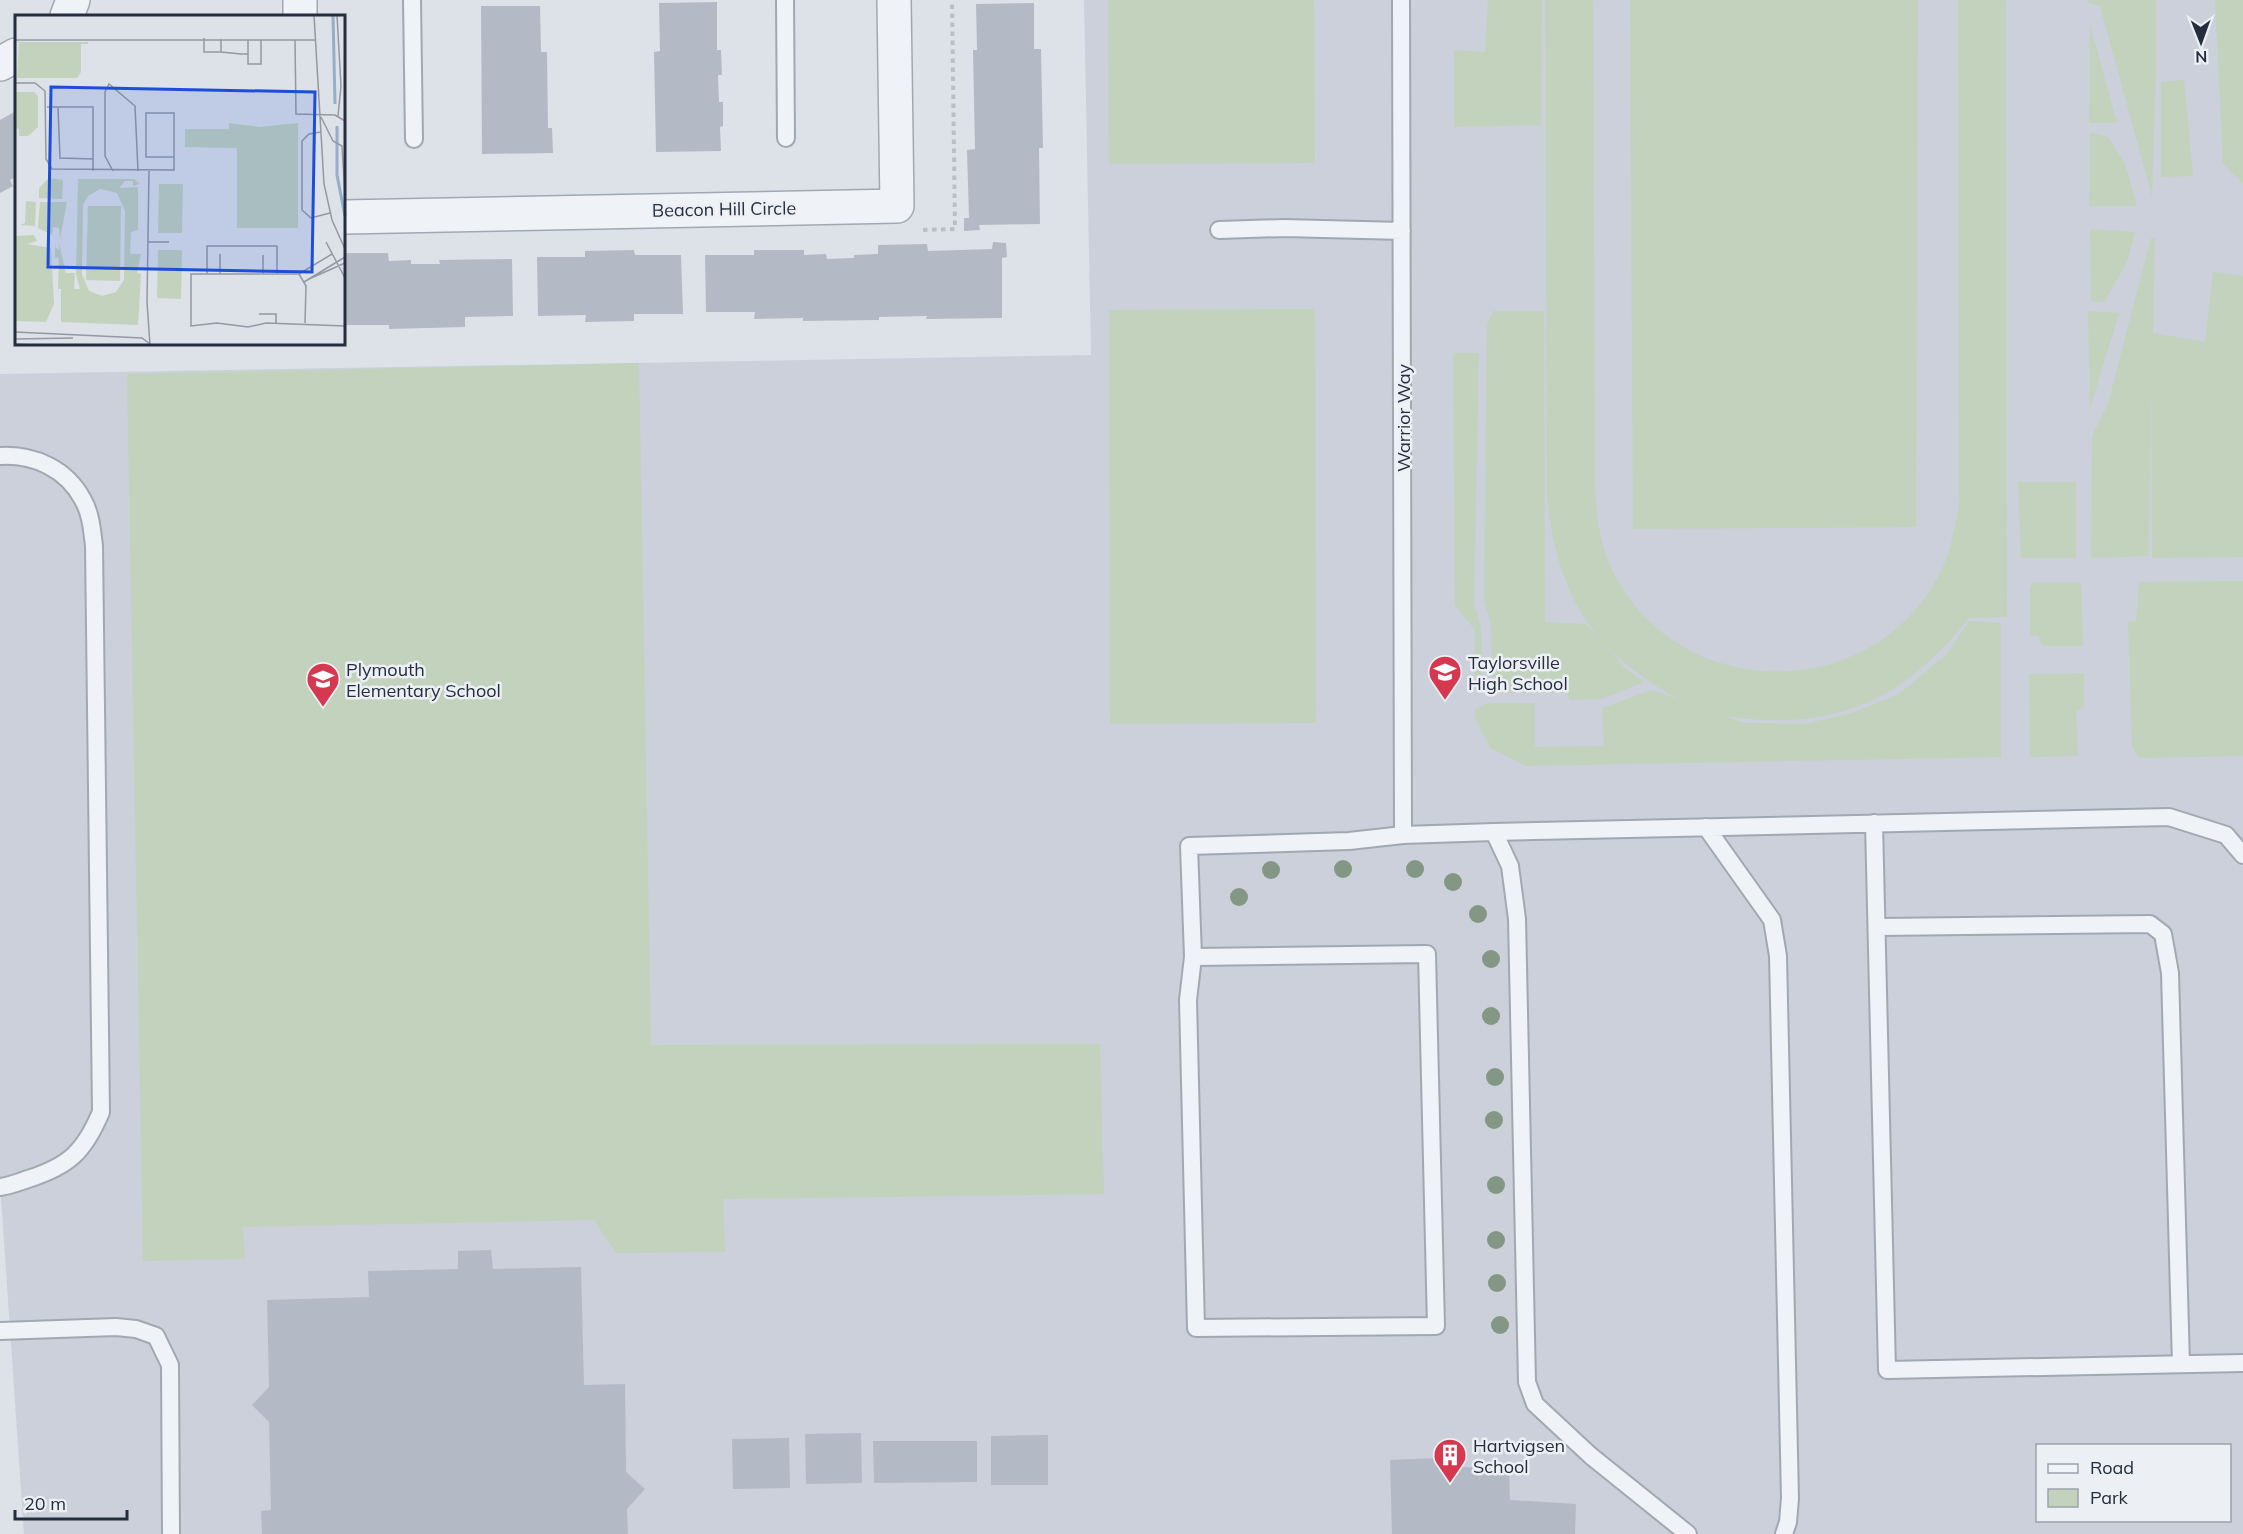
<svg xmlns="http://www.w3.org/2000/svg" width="2243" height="1534" font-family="Mulish,sans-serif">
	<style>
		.built { fill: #cbd0da; fill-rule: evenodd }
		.green { fill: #c2d2bd }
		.building { fill: #b4bac5 }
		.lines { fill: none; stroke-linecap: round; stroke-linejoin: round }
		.service-casing { stroke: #a2a8b2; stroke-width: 20 }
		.minor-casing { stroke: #a2a8b2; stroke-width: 36 }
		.path { stroke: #babfc6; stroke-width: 4; stroke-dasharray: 4.5 4.5; stroke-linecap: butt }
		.service { stroke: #eff2f6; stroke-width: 16 }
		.minor { stroke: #eff2f6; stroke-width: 33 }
		.tree { fill: #839784 }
		.labels { text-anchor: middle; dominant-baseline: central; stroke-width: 5; stroke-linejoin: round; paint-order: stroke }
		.street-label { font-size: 18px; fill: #252e3f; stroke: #ecf0f5 }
		.poi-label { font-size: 18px; fill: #252e3f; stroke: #ecf0f5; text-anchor: start }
		.inset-river { fill: none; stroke: #95aeca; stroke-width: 3 }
		.inset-road { fill: none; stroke: #9399a4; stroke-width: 1.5 }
		.view { fill: #1d4ed8; fill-opacity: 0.15; stroke: #1d4ed8; stroke-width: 3 }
		.inset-edge { fill: none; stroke: #252e3f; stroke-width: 3 }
	</style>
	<rect width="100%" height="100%" fill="#dde1e8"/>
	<!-- built -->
	<path class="built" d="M1084 0H2243V1534H24L0 1183V374L1091 355ZM2038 1446H2230V1520H2038Z"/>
	<!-- green -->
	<path class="green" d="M1108 0H1314L1315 163 1109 164Z
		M1488 0H1542L1541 125 1454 127V50L1485 52Z
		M1545 0H1593L1595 492C1597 521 1601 550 1615 576 1686 709 1886 702 1945 562 1952 544 1956 524 1959 505L1958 0H2006L2007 617 1969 618C1901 703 1832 732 1725 716L1744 723 1805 724 1855 712 1899 694 1947 654 1969 621 2001 623V757L1526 766 1490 748 1476 720 1474 710 1488 703H1535V747L1604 746 1602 708 1652 690 1680 700C1651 684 1635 672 1610 650L1624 667 1644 682 1602 699 1570 700 1567 693H1492L1491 625 1484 600 1487 325 1493 311H1544L1545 622 1586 624 1608 648C1601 639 1593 631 1587 622 1561 582 1551 539 1547 493Z
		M1630 0H1918L1916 527 1633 529Z
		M2088 0H2156V69L2152 196 2100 6 2088 3Z
		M2215 0H2243V183L2223 164Z
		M2090 25 2117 123H2089Z
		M2184 80 2193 176 2161 177V82Z
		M2090 132 2108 137 2125 164 2137 206H2089Z
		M2090 229 2135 232 2126 264 2104 302 2091 301Z
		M2151 238 2155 239 2153 333 2205 342 2213 272 2243 276V557L2152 558 2151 367 2149 556 2091 558 2092 436 2108 404Z
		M1315 309 1316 723 1110 724 1109 310Z
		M2088 311 2119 313 2090 408Z
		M1453 353H1479L1474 604 1481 628 1482 692 1475 693V630L1455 605Z
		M639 363 651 1045 1100 1044 1104 1194 723 1199 725 1252 616 1253 594 1220 243 1227 245 1259 143 1261 127 374Z
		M2018 482H2076V558H2021Z
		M2243 581V756L2140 758 2132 747 2128 622 2136 621 2139 582Z
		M2033 582 2081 583 2083 646H2044L2040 642 2039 636 2030 635V589Z
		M2084 673V707L2076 711 2078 756 2030 757 2029 674Z"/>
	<!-- building -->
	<path class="building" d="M717 2V50H721L722 75H718L719 102H723V126L720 127 721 151 656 152 654 52 660 51 659 3Z
		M1034 3V49H1041L1043 148H1039L1040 224 979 225 980 230 964 231V218H969L967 150 975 149 973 50H977L976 4Z
		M481 6H540L541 52H547L548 128H552L553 153 482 154Z
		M16 111V177L10 180 13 186 0 193V120Z
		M993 242 1006 243 1007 257 1002 258V318L926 319 927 316 879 317V320L803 321V318L754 319 755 312H706L705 255H754V250H804V255L826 254 827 259 854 258V255L878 254V245L927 244 928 251 992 249Z
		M634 250 635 255H681L683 314H634V321L585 322 586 315 538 316 537 257H585V251Z
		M344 253H388L389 261 411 260V264H440L439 260 512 259 513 316 465 317V327L389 329V325H344Z
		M491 1250 493 1269 581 1267 584 1385 625 1384 626 1472 645 1489 627 1509 628 1534H262L261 1511 271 1510 269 1422 252 1405 269 1387 267 1300 369 1297 368 1271 458 1269V1251Z
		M861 1433 862 1483 806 1484 805 1434Z
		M1048 1435V1485H991V1436Z
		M789 1438 790 1488 733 1489 732 1439Z
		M873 1441H977V1482L874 1483Z
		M1462 1457V1467L1509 1469 1510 1500 1576 1504 1575 1534H1392L1390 1460Z"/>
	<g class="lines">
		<!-- service casing -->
		<g class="service-casing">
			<path id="service" d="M412 0 414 139
				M785 0 786 138
				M1401 0 1403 835
				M1219 230 1284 228 1402 231
				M0 456C34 454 67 469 83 500 91 514 92 530 94 546L101 1112C84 1152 69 1166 28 1179 19 1182 9 1186 0 1187
				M1874 823 1887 1370 2243 1363
				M1706 827 1772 920 1778 956 1790 1498 1788 1522 1784 1534
				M1494 832 1510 866 1517 919 1527 1382 1535 1404 1591 1456 1688 1534
				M1878 927 2150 924 2163 934 2170 973 2181 1364
				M1193 957 1427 954 1436 1326 1196 1328 1188 1000 1193 957 1189 846 1349 841 1403 835 1494 832 2169 817 2226 835 2243 855
				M0 1331 116 1327 136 1329 156 1336 170 1365 171 1534"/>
		</g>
		<!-- minor casing -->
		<g class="minor-casing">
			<path id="minor" d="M300 0V16
				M67 16 73 0
				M0 64 16 55
				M344 217 897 206 894 0"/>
		</g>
		<!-- path -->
		<path class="path" d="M923 230 955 229 952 0"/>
		<!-- service -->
		<use href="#service" class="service"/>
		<!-- minor -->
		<use href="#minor" class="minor"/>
	</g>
	<!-- trees -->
	<g class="tree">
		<circle cx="1343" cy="869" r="9"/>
		<circle cx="1415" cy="869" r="9"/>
		<circle cx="1271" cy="870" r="9"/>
		<circle cx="1453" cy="882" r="9"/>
		<circle cx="1239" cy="897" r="9"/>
		<circle cx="1478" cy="914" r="9"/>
		<circle cx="1491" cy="959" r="9"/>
		<circle cx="1491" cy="1016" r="9"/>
		<circle cx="1495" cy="1077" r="9"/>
		<circle cx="1494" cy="1120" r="9"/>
		<circle cx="1496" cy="1185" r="9"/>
		<circle cx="1496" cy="1240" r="9"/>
		<circle cx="1497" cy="1283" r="9"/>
		<circle cx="1500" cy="1325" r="9"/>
	</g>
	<!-- icons -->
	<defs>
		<g id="school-pin" transform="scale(1.725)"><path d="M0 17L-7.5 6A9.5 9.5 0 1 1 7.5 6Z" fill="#d6394f" stroke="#ecf0f5"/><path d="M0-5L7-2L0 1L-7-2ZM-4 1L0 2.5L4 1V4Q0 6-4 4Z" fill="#fff"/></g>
		<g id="building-pin" transform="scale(1.725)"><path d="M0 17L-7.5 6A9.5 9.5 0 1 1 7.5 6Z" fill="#d6394f" stroke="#ecf0f5"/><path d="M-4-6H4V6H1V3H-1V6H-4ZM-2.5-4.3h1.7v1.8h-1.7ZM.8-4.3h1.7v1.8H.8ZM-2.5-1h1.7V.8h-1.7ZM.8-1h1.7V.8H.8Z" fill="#fff"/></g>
	</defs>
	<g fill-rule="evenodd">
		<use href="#school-pin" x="1445" y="672"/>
		<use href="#school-pin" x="323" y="679"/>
		<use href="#building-pin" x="1450" y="1455"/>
	</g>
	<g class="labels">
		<!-- street labels -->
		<g class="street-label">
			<text transform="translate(724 209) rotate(-1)">Beacon Hill Circle</text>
			<text transform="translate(1403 418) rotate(-90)">Warrior Way</text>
		</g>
		<!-- poi labels -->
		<g class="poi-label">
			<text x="1468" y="662">Taylorsville<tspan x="1468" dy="21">High School</tspan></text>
			<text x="346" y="669">Plymouth<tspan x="346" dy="21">Elementary School</tspan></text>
			<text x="1473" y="1445">Hartvigsen<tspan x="1473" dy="21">School</tspan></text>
		</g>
	</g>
	<!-- overview -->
	<g transform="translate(15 15)">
		<rect width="330" height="330" fill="#dde1e8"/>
		<path d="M4 27H73V29H66V57L62 63H2ZM0 77H19L23 81V112L13 121H4V114L0 113ZM214 108 244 112 283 108V213H222V133L170 132V114H214ZM34 163 48 165 47 184 24 183V173ZM63 164H119L125 169 118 171V166H110L104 173 123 172V215L116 217 115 239H126L122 258 126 259 123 310 46 307V274H43L44 243H40V232L44 235V229L51 258H60L59 274H65L61 259ZM85 174 102 178 110 196 109 265 101 277 87 281 74 276 67 259 68 190 73 181ZM144 169H168L167 218H143ZM11 186 21 187 20 211 5 210 10 208ZM25 187H52L45 224 44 213 38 212 37 220 23 213ZM73 191H106L105 266 71 265ZM19 220 22 226 12 229 36 233 39 289 31 307 1 306 0 221ZM143 235H167L166 284 142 283Z" fill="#c2d2bd" fill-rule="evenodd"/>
		<path class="inset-river" d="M318 0 320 89M322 111V160L330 201"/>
		<path class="inset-road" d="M299 0 309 169 317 205 330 234M322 0 326 71 323 101M189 23V37H206M206 24V37L226 39H233V25M280 25 281 99 320 100 330 106M0 30V25H301M233 39V49H246V25M0 68H20L30 76 31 144 37 154 159 155V98H131V142H159M32 92H78V156M43 92 45 143 78 144M306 102 318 126 327 131 330 179M306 117 294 119 287 126V195L296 203 315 198M98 156 90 141V77L94 69 120 91 123 156M134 156 132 287 135 330M133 227H154M311 227 330 263M317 239 284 259H176V311L202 308 233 312 251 308 330 311M192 259V231H262V259M205 259V239M248 259V240M284 259 291 271 290 308M294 264 330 248M289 267 330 242M244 299H261V308M0 317 127 323 135 329M0 324 58 323M0 329 20 330"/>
		<path class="view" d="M36 72 300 77 297 257 33 252Z"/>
		<rect width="330" height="330" class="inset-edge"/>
	</g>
	<!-- legend -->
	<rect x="2036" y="1444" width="195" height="78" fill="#ecf0f5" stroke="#9ca2ac" stroke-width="1.5"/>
	<rect x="2048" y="1464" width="30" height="9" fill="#eff2f6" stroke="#9ca2ac" stroke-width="1.5"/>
	<text x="2090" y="1474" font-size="18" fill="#252e3f">Road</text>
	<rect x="2048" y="1489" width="30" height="18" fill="#c2d2bd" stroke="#9ca2ac" stroke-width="1.5"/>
	<text x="2090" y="1504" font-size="18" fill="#252e3f">Park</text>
	<!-- north arrow -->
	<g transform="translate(2201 42) rotate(179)" stroke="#ecf0f5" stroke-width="4.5" paint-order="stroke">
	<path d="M0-4.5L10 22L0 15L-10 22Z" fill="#252e3f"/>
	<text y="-9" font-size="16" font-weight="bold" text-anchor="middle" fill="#252e3f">N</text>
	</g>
	<!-- scale -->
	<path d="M15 1510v9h112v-9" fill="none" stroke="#252e3f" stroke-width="3"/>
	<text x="24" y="1510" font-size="18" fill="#252e3f" stroke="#ecf0f5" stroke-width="4.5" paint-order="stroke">20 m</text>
</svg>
